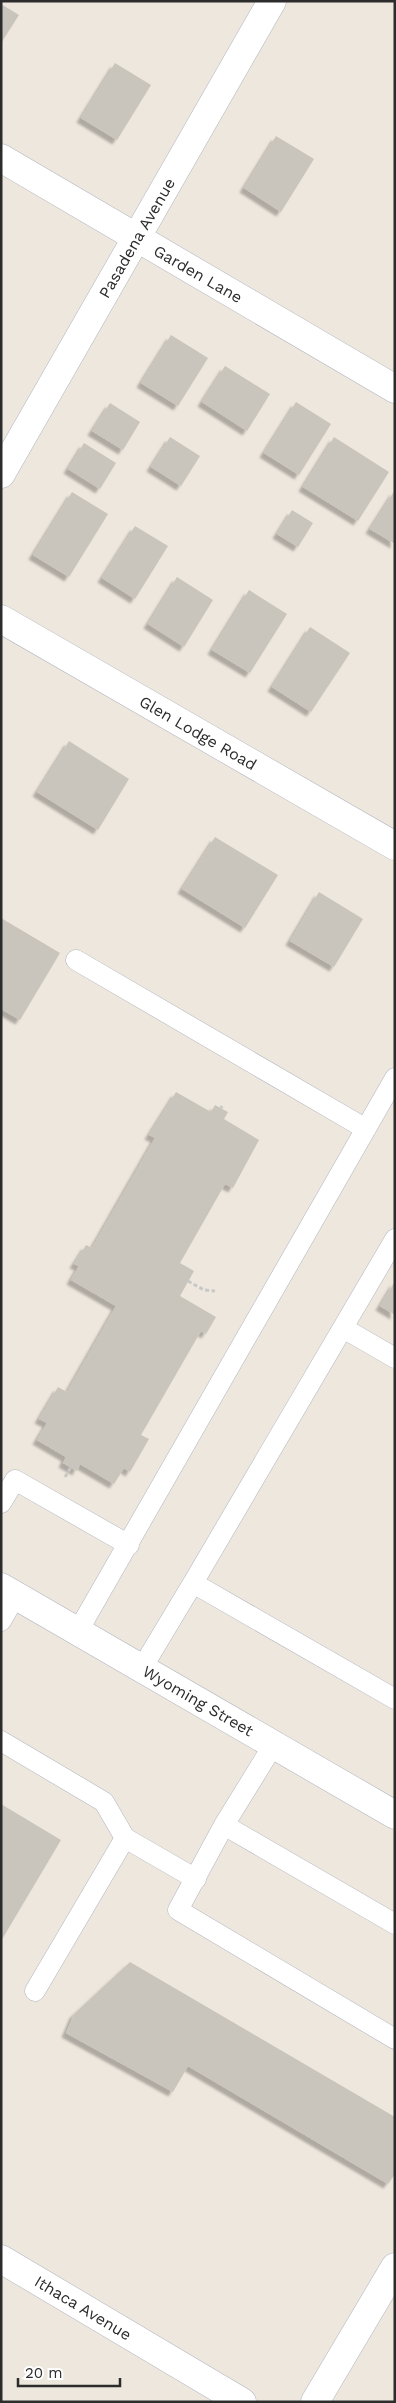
<svg xmlns="http://www.w3.org/2000/svg" width="396" height="2403" font-family="'Work Sans',sans-serif">
	<style>
		.building { fill: #c9c5bc; filter: url(#shadow) }
		.lines { fill: none; stroke-linecap: round; stroke-linejoin: round }
		.lane-casing { stroke: #b2b5c0; stroke-width: 21 }
		.street-casing { stroke: #b2b5c0; stroke-width: 29 }
		.secondary-casing { stroke: #b2b5c0; stroke-width: 29 }
		.path { stroke: #c8c8c8; stroke-width: 3; stroke-dasharray: 4 2.5; stroke-linecap: butt }
		.lane { stroke: #fff; stroke-width: 20 }
		.street { stroke: #fff; stroke-width: 28 }
		.secondary { stroke: #fff; stroke-width: 28 }
		.labels { text-anchor: middle; dominant-baseline: central; stroke-width: 4.5; stroke-linejoin: round; paint-order: stroke }
		.street-label { font-size: 16px; fill: #2c2c2c; stroke: #fff }
	</style>
	<defs>
		<filter id="shadow"><feDropShadow dx="-4.5" dy="4.5" stdDeviation="1" flood-color="#0004"/></filter>
	</defs>
	<rect width="100%" height="100%" fill="#eee7dd"/>
	<!-- building -->
	<path class="building" d="M1 4 19 15 1 43Z
		M115 63 151 85 117 140 81 118Z
		M276 136 314 159 281 212 244 188Z
		M171 335 208 358 178 406 141 383Z
		M225 366 270 394 247 431 202 402Z
		M296 402 331 424 299 475 264 453Z
		M110 403 140 422 123 450 92 431Z
		M170 437 200 456 181 486 151 467Z
		M334 437 389 472 358 521 303 487Z
		M84 443 116 463 100 489 68 469Z
		M395 490V544L370 529Z
		M72 492 108 514 69 577 33 555Z
		M292 510 313 523 298 547 277 534Z
		M135 526 168 546 135 599 102 578Z
		M177 577 213 600 184 647 148 624Z
		M249 590 287 614 250 673 212 650Z
		M310 627 350 653 311 712 272 687Z
		M69 741 129 779 98 830 37 792Z
		M215 837 278 875 245 928 182 889Z
		M319 892 363 919 334 967 290 941Z
		M1 918 60 953 20 1020 1 1009Z
		M176 1092 211 1112 215 1105 228 1112 224 1119 259 1140 233 1188 225 1184 180 1263 194 1271 180 1296 216 1317 206 1334 201 1331 141 1435 149 1439 130 1472 124 1468 114 1484 80 1464 77 1471 63 1463 66 1457 37 1440 47 1423 39 1419 58 1387 67 1392 116 1306 71 1280 79 1266 74 1264 86 1245 92 1248 155 1138 149 1135Z
		M395 1281V1315L380 1306Z
		M1 1804 61 1840 1 1941Z
		M130 1962 395 2117V2174L388 2184 188 2066 173 2092 66 2033 74 2014Z"/>
	<g class="lines">
		<!-- lane casing -->
		<g class="lane-casing">
			<path id="lane" d="M76 960 366 1129
				M395 1239 193 1583 395 1699
				M343 1328 395 1358
				M1 1503 15 1480 129 1545
				M1 1621 16 1595
				M78 1631 395 1078
				M142 1668 193 1583
				M1 1741 104 1802 125 1838 196 1879
				M224 1825 274 1744
				M395 1924 224 1825 178 1910 395 2039
				M35 1991 125 1838"/>
		</g>
		<!-- street casing -->
		<g class="street-casing">
			<path id="street" d="M1 158 395 389
				M1 474 272 1
				M1 619 395 846
				M1 2259 242 2402
				M315 2402 395 2267"/>
		</g>
		<!-- secondary casing -->
		<g class="secondary-casing">
			<path id="secondary" d="M1 1587 395 1815"/>
		</g>
		<!-- path -->
		<path class="path" d="M221 1108 222 1106
			M188 1281 204 1290 215 1291
			M65 1477 71 1467"/>
		<!-- lane -->
		<use href="#lane" class="lane"/>
		<!-- street -->
		<use href="#street" class="street"/>
		<!-- secondary -->
		<use href="#secondary" class="secondary"/>
	</g>
	<g class="labels">
		<!-- street labels -->
		<g class="street-label">
			<text transform="translate(137 238) rotate(-60)">Pasadena Avenue</text>
			<text transform="translate(198 274) rotate(30)">Garden Lane</text>
			<text transform="translate(198 733) rotate(30)">Glen Lodge Road</text>
			<text transform="translate(198 1701) rotate(30)">Wyoming Street</text>
			<text transform="translate(83 2308) rotate(31)">Ithaca Avenue</text>
		</g>
	</g>
	<!-- border -->
	<rect width="396" height="2403" fill="none" stroke="#2c2c2c" stroke-width="5"/>
	<!-- scale -->
	<path d="M18 2378v8h102v-8" fill="none" stroke="#2c2c2c" stroke-width="2.5"/>
	<text x="25" y="2378" font-size="15" fill="#2c2c2c" stroke="#ffffff" stroke-width="4" paint-order="stroke">20 m</text>
</svg>
